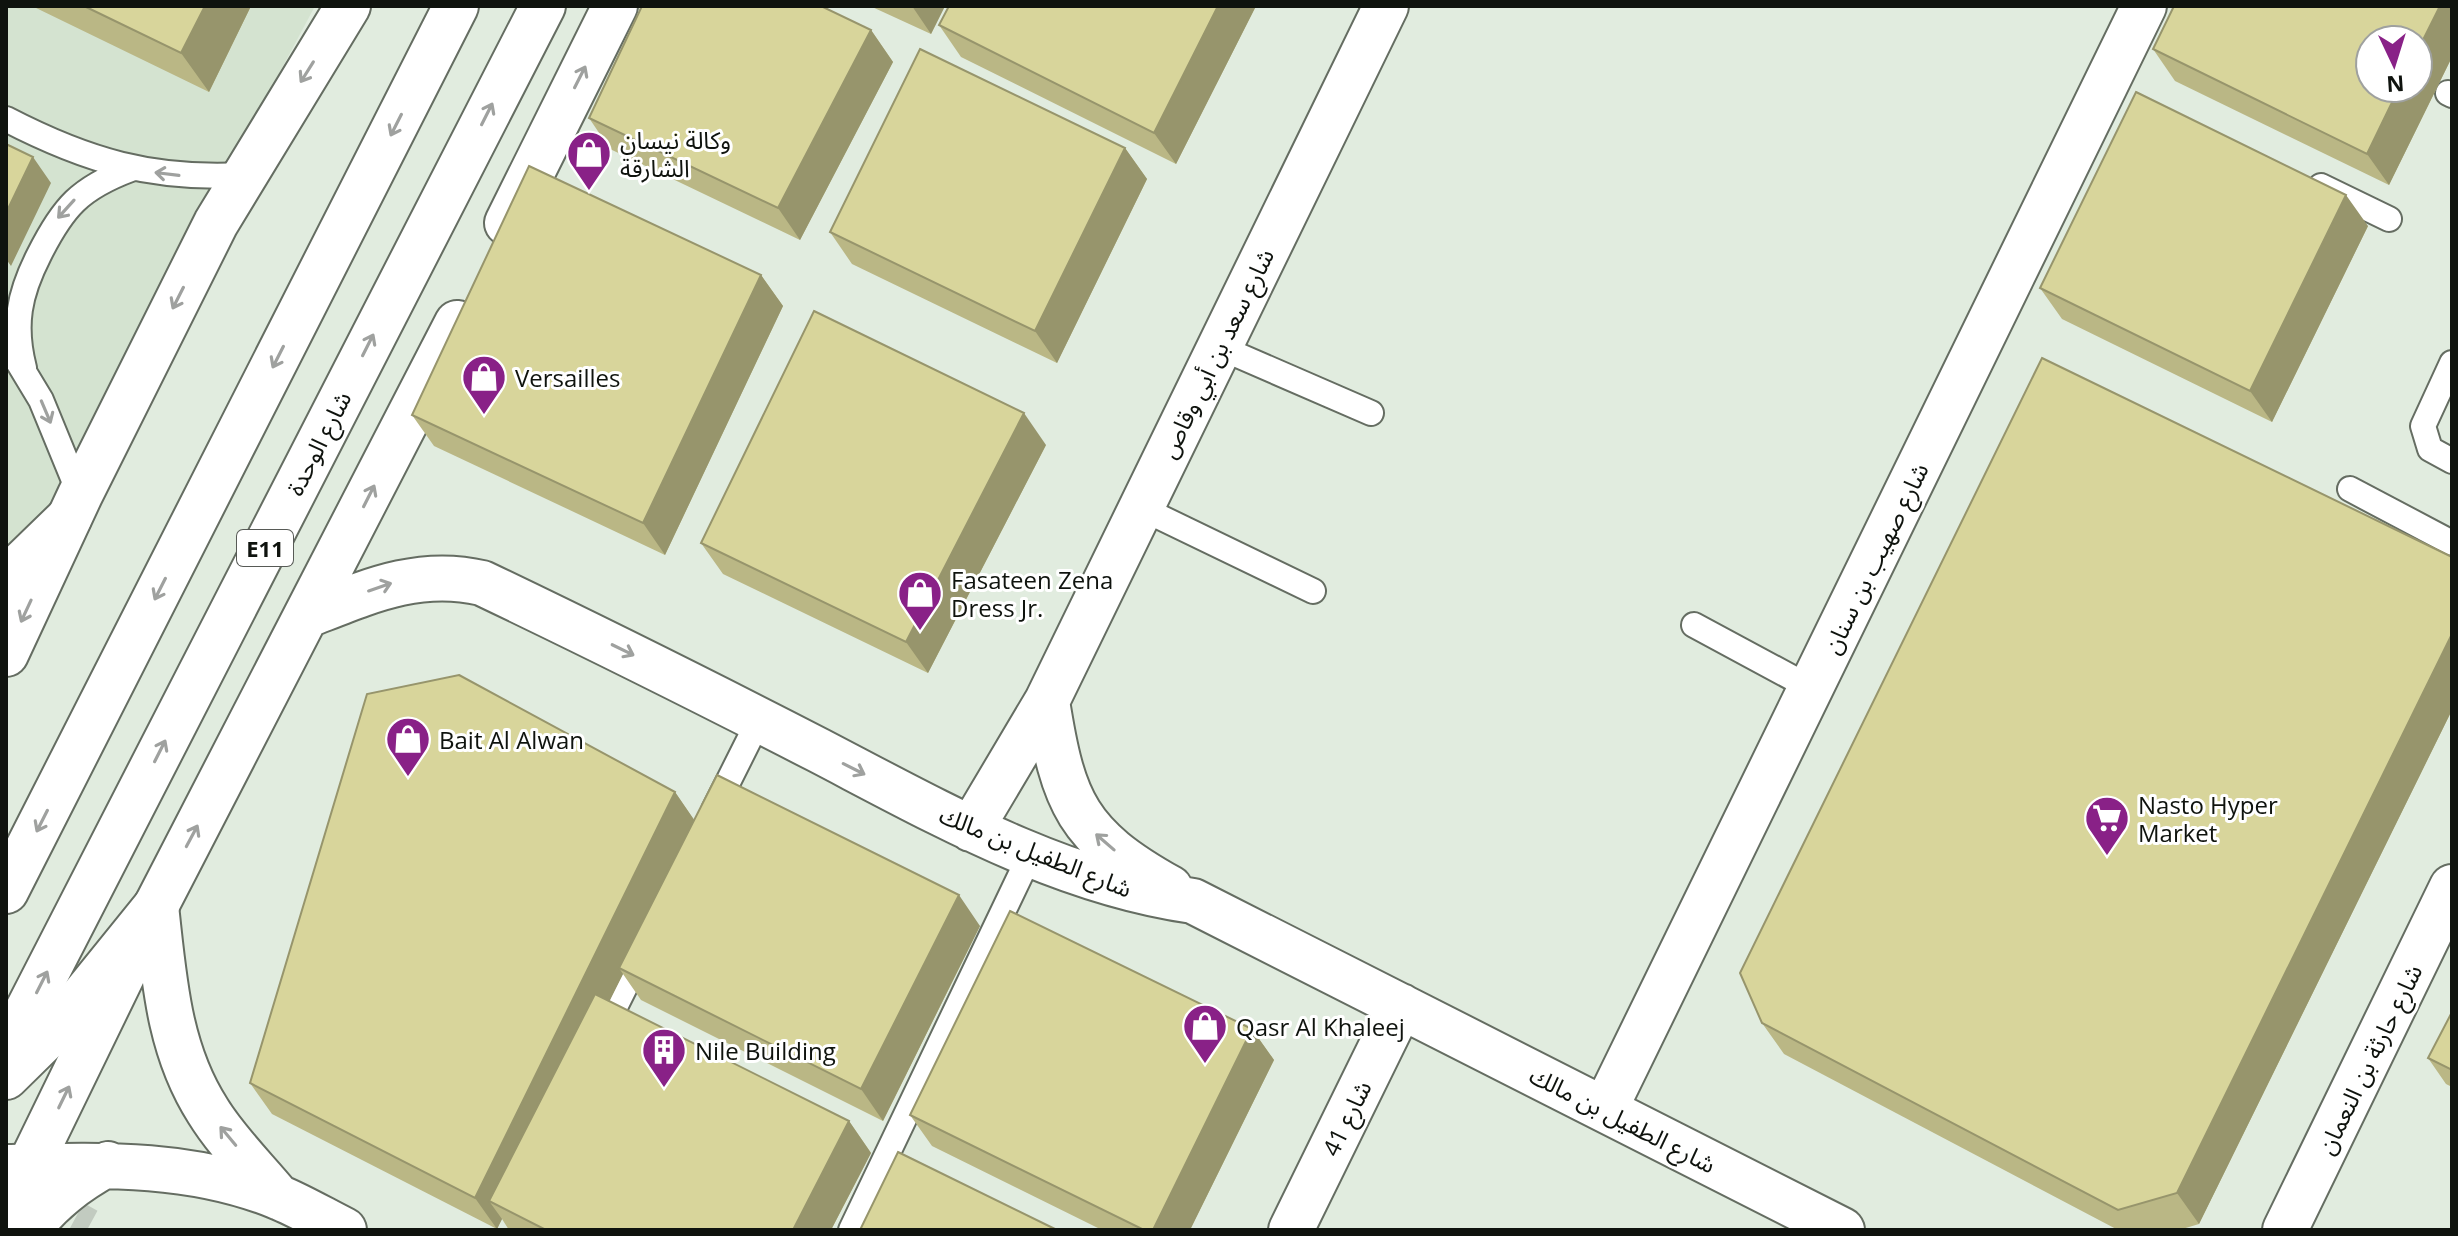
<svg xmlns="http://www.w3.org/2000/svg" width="2458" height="1236" font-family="'Open Sans','Noto Sans Arabic',sans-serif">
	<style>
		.built { fill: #d4e3d0 }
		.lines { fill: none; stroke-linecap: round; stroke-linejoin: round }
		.trunk-tunnel { stroke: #c2cbc0; stroke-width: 44; stroke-dasharray: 44 22; stroke-linecap: butt }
		.service-casing { stroke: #656d62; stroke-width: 28 }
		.minor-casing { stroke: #656d62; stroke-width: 48 }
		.tertiary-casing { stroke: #656d62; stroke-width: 48 }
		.trunk-casing { stroke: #656d62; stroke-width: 48 }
		.motorway-casing { stroke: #656d62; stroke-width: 48 }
		.service { stroke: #fff; stroke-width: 24 }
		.minor { stroke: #fff; stroke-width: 44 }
		.tertiary { stroke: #fff; stroke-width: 44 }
		.trunk { stroke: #fff; stroke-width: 44 }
		.motorway { stroke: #fff; stroke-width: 44 }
		.wall { fill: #bab785 }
		.shaded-wall { fill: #97956c }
		.building { fill: #d8d59b; stroke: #97956c; stroke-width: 2 }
		.oneway { stroke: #9fa19f }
		.labels { text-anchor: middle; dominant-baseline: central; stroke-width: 6; stroke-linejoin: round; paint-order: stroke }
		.shield { fill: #fff; stroke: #575a56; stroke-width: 2 }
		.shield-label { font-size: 22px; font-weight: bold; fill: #0f130e }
		.poi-label { font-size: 24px; fill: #0f130e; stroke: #fff; text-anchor: start }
		.street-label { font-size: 24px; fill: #0f130e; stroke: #fff }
	</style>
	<rect width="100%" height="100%" fill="#e1ecdf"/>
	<!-- built -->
	<path class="built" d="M6 6H315L6 586Z"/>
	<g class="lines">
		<!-- trunk-tunnel -->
		<path class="trunk-tunnel" d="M15 1191 87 1230"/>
		<!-- service casing -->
		<g class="service-casing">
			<path id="service" d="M2448 93 2452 95
				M6 119C87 161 152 180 244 175
				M2321 186 2389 219
				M1219 347 1371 413
				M15 357 41 400 80 495
				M2452 363 2423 426 2430 449 2452 461
				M24 368C13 325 19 294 39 255 63 207 80 188 131 169
				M2350 489 2452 543
				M1141 508 1313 591
				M1694 625 1811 688
				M714 810 759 720
				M603 1031 642 953
				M851 1230 1031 853"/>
		</g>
		<!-- minor casing -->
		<g class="minor-casing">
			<path id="minor" d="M507 223 615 6
				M308 615C367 592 418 568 482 583 595 637 707 693 818 750 937 812 1059 882 1193 901L1842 1230
				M6 654 80 495 216 223 348 6
				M1047 701C1063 803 1077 836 1170 888
				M971 829 1047 701 1386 6
				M1605 1109 2144 6
				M29 1167 156 906 457 323
				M1291 1230 1401 1006
				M2285 1230 2452 887"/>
		</g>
		<!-- tertiary casing -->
		<g class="tertiary-casing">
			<path id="tertiary" d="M6 1208 29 1167"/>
		</g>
		<!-- trunk casing -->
		<g class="trunk-casing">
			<path id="trunk" d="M6 579 69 518
				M156 906C164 977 168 1049 208 1111 227 1142 255 1169 278 1197
				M6 1077 63 1021 156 906
				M6 1167C97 1165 191 1161 278 1197 300 1206 322 1219 344 1230
				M28 1230C51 1201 75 1182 108 1164"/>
		</g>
		<!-- motorway casing -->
		<g class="motorway-casing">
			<path id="motorway" d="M6 891 456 6
				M6 1052 543 6"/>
		</g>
		<!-- service -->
		<use href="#service" class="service"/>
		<!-- minor -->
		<use href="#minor" class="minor"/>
		<!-- tertiary -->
		<use href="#tertiary" class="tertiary"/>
		<!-- trunk -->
		<use href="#trunk" class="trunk"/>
		<!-- motorway -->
		<use href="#motorway" class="motorway"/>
	</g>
	<!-- wall -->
	<path class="wall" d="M32 6H251L209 92Z
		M870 6H945L931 34Z
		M1256 6 1176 164 961 57 939 25Z
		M2452 6V57L2389 185 2175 81 2153 49Z
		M871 30 893 62 800 240 610 149 589 118Z
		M1125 148 1147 179 1057 363 852 264 830 232Z
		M2368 226 2272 422 2062 319 2040 288Z
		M761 275 783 306 665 555 434 446 412 415Z
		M1046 445 928 673 723 574 701 543Z
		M2452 557V710L2199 1224 2179 1230H2118L1784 1054 1762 1023Z
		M675 792 694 820 980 926 883 1121 641 1000 623 974 609 1001 849 1121 871 1153 831 1230H509L502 1219 497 1229 272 1114 250 1083Z
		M2452 1012V1087L2446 1084 2428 1058Z
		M1252 1029 1274 1060 1190 1230H1102L932 1146 910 1115Z"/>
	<!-- shaded-wall -->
	<path class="shaded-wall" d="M205 6H251L209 92 181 53Z
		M912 6H945L931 34Z
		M1218 6H1256L1176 164 1154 133Z
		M2440 6H2452V57L2389 185 2367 154 2399 88H2418V50Z
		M871 30 893 62 800 240 778 208Z
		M1125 148 1147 179 1057 363 1035 331Z
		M33 157 51 183 11 266 6 259V213Z
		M2346 195 2368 226 2272 422 2250 391Z
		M761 275 783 306 665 555 643 523Z
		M1024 413 1046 445 928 673 906 642Z
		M2452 634V710L2199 1224 2177 1193Z
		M675 792 697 824 619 968 623 974 506 1210 489 1201 502 1219 497 1229 475 1198Z
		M959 895 980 926 883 1121 861 1089Z
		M1252 1029 1274 1060 1190 1230H1153Z
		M849 1121 871 1153 831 1230H793Z"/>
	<!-- building -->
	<path class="building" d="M84 6H205L181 53Z
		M642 6H821L871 30 778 208 589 118Z
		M949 6H1218L1154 133 939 25Z
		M2174 6H2440L2418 50V40H2370V88H2399L2367 154 2153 49Z
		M920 49 1125 148 1035 331 830 232Z
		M2136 92 2346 195 2250 391 2040 288Z
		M6 144 33 157 6 213Z
		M529 166 761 275 643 523 412 415Z
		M814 311 1024 413 906 642 701 543Z
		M2042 358 2452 557V634L2177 1193 2118 1210 1762 1023 1740 973Z
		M459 675 675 792 475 1198 250 1083 367 694Z
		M717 775 959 895 861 1089 619 968Z
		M1010 911 1252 1029 1153 1230H1144L910 1115Z
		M595 994 849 1121 793 1230H546L489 1201Z
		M2452 1012V1070L2428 1058Z
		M898 1152 1057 1230H860Z"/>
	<!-- one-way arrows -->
	<defs><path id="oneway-shaft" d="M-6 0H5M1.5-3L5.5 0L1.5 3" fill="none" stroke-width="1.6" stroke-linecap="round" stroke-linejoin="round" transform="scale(2)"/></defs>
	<g class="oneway">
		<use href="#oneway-shaft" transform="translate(307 72) rotate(122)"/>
		<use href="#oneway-shaft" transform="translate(580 77) rotate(-63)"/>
		<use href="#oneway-shaft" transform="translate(487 114) rotate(-63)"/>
		<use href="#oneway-shaft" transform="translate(396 125) rotate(117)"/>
		<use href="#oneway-shaft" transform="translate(167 174) rotate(-173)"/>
		<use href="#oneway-shaft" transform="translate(66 209) rotate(132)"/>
		<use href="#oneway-shaft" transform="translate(178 298) rotate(117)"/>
		<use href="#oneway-shaft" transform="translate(368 345) rotate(-63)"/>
		<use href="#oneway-shaft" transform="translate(278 357) rotate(117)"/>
		<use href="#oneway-shaft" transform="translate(46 412) rotate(67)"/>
		<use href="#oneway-shaft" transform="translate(369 496) rotate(-63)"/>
		<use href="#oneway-shaft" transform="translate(380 587) rotate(-19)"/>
		<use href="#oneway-shaft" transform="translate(160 589) rotate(117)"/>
		<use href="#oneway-shaft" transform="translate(26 611) rotate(115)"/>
		<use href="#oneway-shaft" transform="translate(623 650) rotate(26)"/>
		<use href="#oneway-shaft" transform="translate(160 751) rotate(-63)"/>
		<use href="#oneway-shaft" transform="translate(854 769) rotate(27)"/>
		<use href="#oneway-shaft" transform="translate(42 821) rotate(117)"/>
		<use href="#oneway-shaft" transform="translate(192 836) rotate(-62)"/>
		<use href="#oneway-shaft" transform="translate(1105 842) rotate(-139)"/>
		<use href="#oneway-shaft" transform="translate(42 982) rotate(-63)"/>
		<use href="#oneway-shaft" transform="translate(64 1097) rotate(-64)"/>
		<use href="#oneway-shaft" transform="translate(228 1136) rotate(-130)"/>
	</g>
	<!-- icons -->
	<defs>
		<g id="shop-pin" transform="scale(2.3)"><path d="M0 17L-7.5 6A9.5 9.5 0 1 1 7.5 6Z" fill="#892187" stroke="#fff"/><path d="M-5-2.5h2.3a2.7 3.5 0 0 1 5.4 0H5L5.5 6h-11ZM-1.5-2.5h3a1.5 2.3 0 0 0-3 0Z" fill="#fff"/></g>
		<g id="supermarket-pin" transform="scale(2.3)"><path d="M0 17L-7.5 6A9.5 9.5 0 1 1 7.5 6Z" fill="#892187" stroke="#fff"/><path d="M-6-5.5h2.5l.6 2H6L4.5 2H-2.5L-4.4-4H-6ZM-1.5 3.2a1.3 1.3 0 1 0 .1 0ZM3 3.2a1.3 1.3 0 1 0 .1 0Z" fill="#fff"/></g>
		<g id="building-pin" transform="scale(2.3)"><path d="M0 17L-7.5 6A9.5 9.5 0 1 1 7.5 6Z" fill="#892187" stroke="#fff"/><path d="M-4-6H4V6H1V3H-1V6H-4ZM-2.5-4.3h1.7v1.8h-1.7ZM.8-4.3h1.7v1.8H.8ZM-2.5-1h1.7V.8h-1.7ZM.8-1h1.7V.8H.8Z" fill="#fff"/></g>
	</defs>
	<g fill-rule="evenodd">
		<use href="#shop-pin" x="589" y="153"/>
		<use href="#shop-pin" x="484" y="377"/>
		<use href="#shop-pin" x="920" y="593"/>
		<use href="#shop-pin" x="408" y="739"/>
		<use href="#supermarket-pin" x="2107" y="818"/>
		<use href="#shop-pin" x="1205" y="1026"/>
		<use href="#building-pin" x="664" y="1050"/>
	</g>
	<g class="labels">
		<!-- shield labels -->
		<rect class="shield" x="237" y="530" width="56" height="36" rx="6"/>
		<g class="shield-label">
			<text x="265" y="548">E11</text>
		</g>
		<!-- poi labels -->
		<g class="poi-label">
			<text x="620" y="139">وكالة نيسان<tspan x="620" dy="28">الشارقة</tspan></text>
			<text x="515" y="377">Versailles</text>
			<text x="951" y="579">Fasateen Zena<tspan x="951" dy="28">Dress Jr.</tspan></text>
			<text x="439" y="739">Bait Al Alwan</text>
			<text x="2138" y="804">Nasto Hyper<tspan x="2138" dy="28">Market</tspan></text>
			<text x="1236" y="1026">Qasr Al Khaleej</text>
			<text x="695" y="1050">Nile Building</text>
		</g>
		<!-- street labels -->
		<g class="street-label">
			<text transform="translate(1216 353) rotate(-64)">شارع سعد بن أبي وقاص</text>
			<text transform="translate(318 443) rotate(-63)">شارع الوحدة</text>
			<text transform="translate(1875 558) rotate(-64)">شارع صهيب بن سنان</text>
			<text transform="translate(1036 851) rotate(22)">شارع الطفيل بن مالك</text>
			<text transform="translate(2369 1059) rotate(-64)">شارع حارثة بن النعمان</text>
			<text transform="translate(1346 1118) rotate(-64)">شارع 41</text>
			<text transform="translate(1623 1119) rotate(27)">شارع الطفيل بن مالك</text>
		</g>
	</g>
	<!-- border -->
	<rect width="2458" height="1236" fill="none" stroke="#0f130e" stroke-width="16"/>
	<!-- north arrow -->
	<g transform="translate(2394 64) rotate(176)"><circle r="38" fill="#ffffff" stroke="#9fa19f" stroke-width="2"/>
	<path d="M0-6L14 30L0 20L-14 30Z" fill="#892187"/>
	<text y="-12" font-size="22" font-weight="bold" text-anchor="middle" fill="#0f130e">N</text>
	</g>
</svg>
